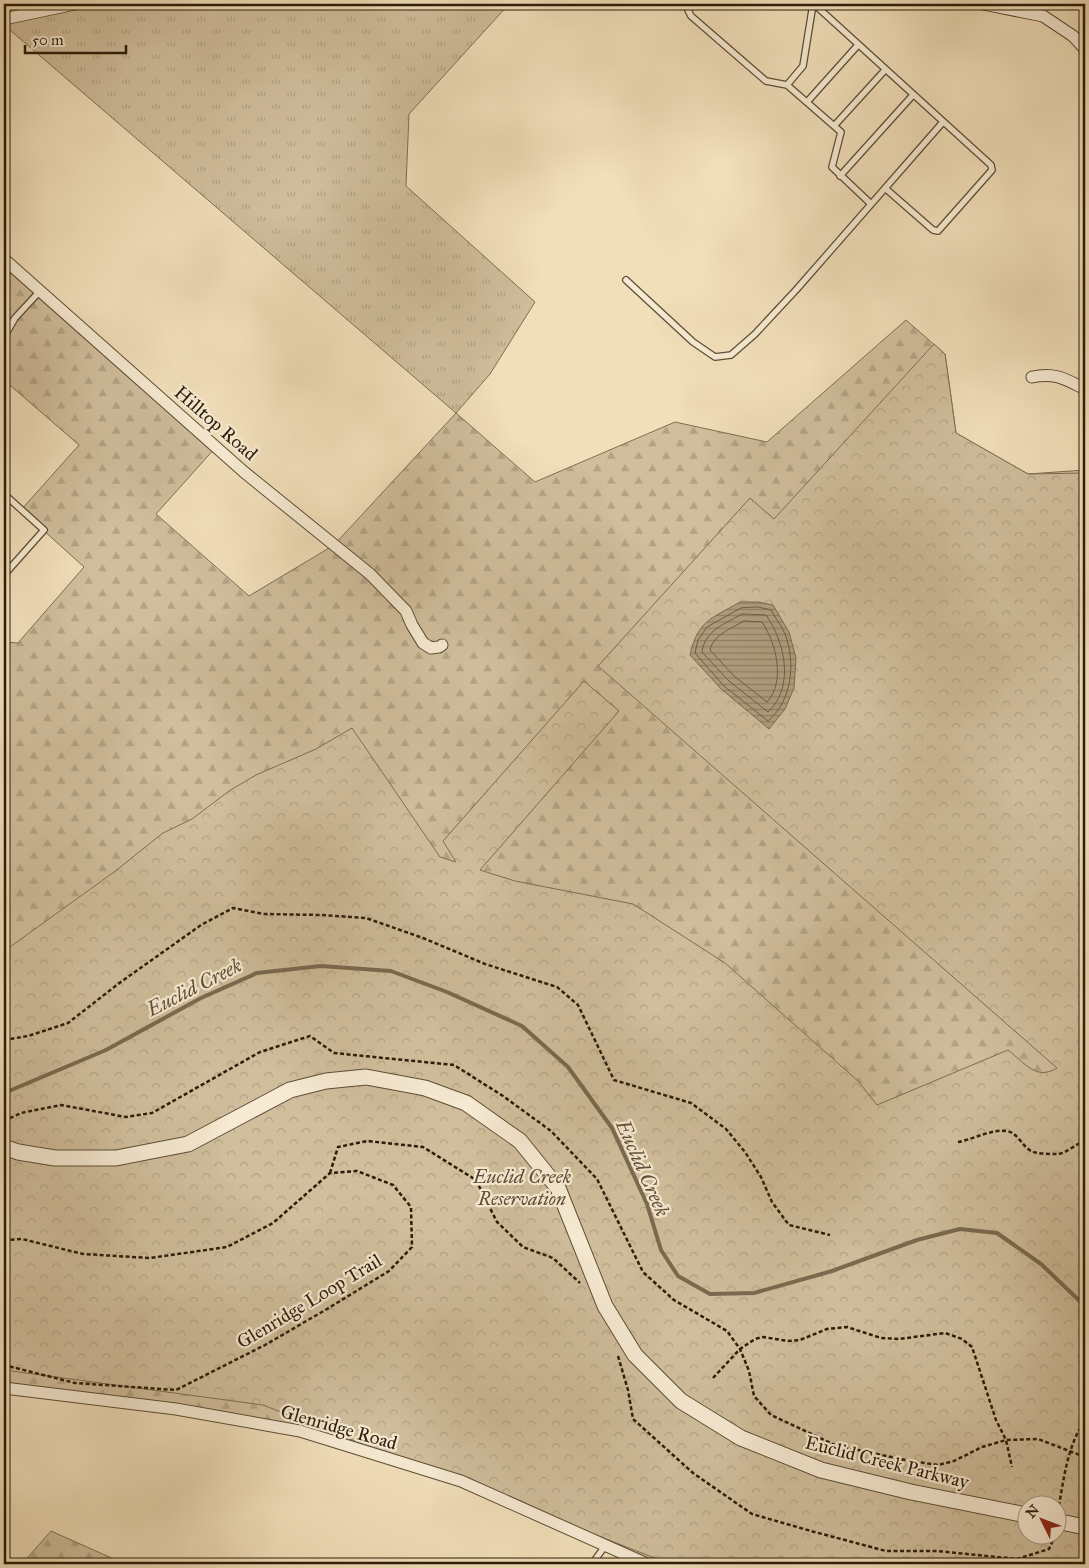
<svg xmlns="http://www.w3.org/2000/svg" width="1089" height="1568" font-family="'IM FELL Great Primer',serif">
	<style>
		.grass { fill: url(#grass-tufts); stroke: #7e6e52 }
		.forest { fill: url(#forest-firs); stroke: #7e6e52 }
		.park { fill: url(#park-crowns); stroke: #7e6e52; fill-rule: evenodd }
		.water { fill: url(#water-rules); stroke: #7a6a4f }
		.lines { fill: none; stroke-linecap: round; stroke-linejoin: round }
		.shore { stroke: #6d5d44; stroke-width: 1 }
		.stream { stroke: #7a6a4f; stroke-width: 4 }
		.service-casing { stroke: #5d4e35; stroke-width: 8 }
		.minor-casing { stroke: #5d4e35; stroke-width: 13 }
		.tertiary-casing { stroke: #5d4e35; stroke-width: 17 }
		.path { stroke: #2c1d09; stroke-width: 2.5; stroke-dasharray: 4 2.5; stroke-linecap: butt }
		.service { stroke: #f6ead2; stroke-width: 5.5 }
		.minor { stroke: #f6ead2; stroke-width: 11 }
		.tertiary { stroke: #f6ead2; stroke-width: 15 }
		.labels { text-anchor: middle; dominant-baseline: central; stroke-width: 4.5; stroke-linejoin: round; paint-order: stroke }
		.street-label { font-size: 19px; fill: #2c1d09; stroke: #f6ead2 }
		.park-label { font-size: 19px; font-style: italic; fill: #5d4d35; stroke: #f6ead2 }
		.water-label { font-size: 20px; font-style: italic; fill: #605038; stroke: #f6ead2 }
	</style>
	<defs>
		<pattern id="grass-tufts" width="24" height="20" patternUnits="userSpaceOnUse" patternTransform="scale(1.25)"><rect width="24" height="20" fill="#d0be9c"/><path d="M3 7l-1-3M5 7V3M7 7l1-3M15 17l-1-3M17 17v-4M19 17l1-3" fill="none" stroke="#b3a385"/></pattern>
		<pattern id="forest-firs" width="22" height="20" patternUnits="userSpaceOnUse" patternTransform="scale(1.25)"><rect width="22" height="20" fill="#d0be9c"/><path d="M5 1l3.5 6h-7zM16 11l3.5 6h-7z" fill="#b3a385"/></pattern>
		<pattern id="park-crowns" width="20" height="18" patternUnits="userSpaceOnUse" patternTransform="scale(1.25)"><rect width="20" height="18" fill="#d0be9c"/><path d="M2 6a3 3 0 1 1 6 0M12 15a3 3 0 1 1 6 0" fill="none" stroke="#b3a385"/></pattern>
		<pattern id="water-rules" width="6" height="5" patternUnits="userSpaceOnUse" patternTransform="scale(1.25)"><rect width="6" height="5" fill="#ae9d7e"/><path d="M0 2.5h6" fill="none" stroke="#8e7f65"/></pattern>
	</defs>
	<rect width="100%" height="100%" fill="#f1dfba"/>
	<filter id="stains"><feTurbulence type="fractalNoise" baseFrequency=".004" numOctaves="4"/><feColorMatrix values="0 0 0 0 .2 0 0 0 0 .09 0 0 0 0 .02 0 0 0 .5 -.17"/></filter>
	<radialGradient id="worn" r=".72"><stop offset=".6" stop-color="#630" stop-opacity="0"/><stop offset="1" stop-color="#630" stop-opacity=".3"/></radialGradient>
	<!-- grass -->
	<path class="grass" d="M75 4H509L409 114 406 186 535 302 490 374 456 413 4 25V20Z"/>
	<!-- forest -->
	<path class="forest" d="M4 259 216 447 156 514 249 596 334 545 456 413 535 482 675 422 767 442 906 320 945 354 956 433 1028 474 1085 470V1194L1015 1353 1026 1536H1056L1085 1564H647L461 1481 300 1431 4 1388V642L18 643 84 567 21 510 79 445 4 380Z
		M51 1531 125 1564H22Z"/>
	<!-- park -->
	<path class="park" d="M934 344 945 354 956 433 1028 474 1085 473V1564H670L263 1405 4 1370V948L10 947 114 872 163 833 192 819 229 791 256 775 316 749 352 728 440 857 456 862 443 841 584 681 619 711 480 870 515 881 633 904 725 963 858 1081 877 1105 1008 1050C1025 1063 1036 1081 1057 1068L598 666 750 498 774 519ZM1026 1506H1056V1536H1026Z"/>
	<!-- water -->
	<path class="water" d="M740 602H758L773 605 789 632 796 658 794 688 785 709 769 729 721 689 690 655C698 620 711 619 740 602Z"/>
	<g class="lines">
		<!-- shore -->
		<path class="shore" d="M758 607 771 610C775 618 782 626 785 634 796 662 792 701 768 721L724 686 695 653 698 640 707 627 741 608Z
			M742 614 766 615C785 642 795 687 768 712L729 681 702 652C705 630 725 624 742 614Z
			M744 621 762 622C776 643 786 681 767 702L734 676 710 650C713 635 732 628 744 621Z"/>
		<!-- stream -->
		<path class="stream" d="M4 1091H9L106 1050 201 998 257 973 321 966 391 971 447 992 522 1026 568 1067 612 1128 647 1204 661 1250 678 1276 710 1294 754 1293 832 1271 917 1240 960 1229 997 1233 1041 1264 1085 1306"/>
		<!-- service casing -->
		<g class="service-casing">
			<path id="service" d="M685 4 691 16 766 81 787 85 803 66 813 4
				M814 4 991 165 992 170 938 231 933 230 885 188
				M787 85 841 132 832 167 871 204
				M807 102 858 45
				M834 126 885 70
				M840 176 913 95
				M626 280 693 342 715 357 731 355 755 334 796 290 943 122
				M4 337 15 318 40 291
				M4 494 44 530 4 575
				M592 1564 605 1546"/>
		</g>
		<!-- minor casing -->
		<g class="minor-casing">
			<path id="minor" d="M983 4 1043 16 1073 36 1085 49
				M4 19 75 4
				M4 259 244 472 370 574 406 611 412 625 423 643 431 648 439 647 442 645
				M1032 377C1055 372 1065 379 1085 389
				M4 1388 176 1409 300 1431 461 1481 647 1564"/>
		</g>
		<!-- tertiary casing -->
		<g class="tertiary-casing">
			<path id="tertiary" d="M4 1147 18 1152 55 1158H116L188 1144 290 1090 326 1081 366 1077 425 1088 466 1103 520 1141 558 1188 605 1306 635 1355 681 1401 741 1438 821 1470 911 1492 1026 1515
				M1056 1521 1085 1527"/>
		</g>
		<!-- path -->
		<path class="path" d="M4 1040 28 1036 68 1023 118 984 201 925 233 908 264 914 321 915 366 918 423 938 485 964 557 987 578 1005 614 1080 691 1103 726 1129 745 1152 761 1177 772 1202 789 1225 830 1235
			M4 1121 21 1113 61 1105 126 1117 152 1113 260 1052 310 1036 334 1053 454 1065 503 1096 551 1131 597 1179 643 1272 674 1300 727 1331 740 1349 749 1371 754 1396 771 1415 835 1445 905 1460 938 1465 954 1461 982 1447 1006 1440 1038 1439 1085 1457
			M958 1142C974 1139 991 1129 1007 1131 1018 1133 1022 1146 1031 1151 1036 1154 1051 1154 1057 1154 1067 1154 1075 1143 1085 1142
			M330 1173 338 1147 367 1141 423 1147 476 1180 497 1222 523 1247 553 1258 580 1283
			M4 1240 22 1239 83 1254 150 1258 227 1247 273 1223 330 1173 357 1171 393 1185 411 1207 412 1247 389 1271 327 1309 265 1345 176 1390 75 1383 4 1365
			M618 1356 628 1390 633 1419 693 1473 752 1514 811 1531 886 1551H937L1017 1559 1049 1549 1055 1536
			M713 1378 740 1349 755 1339 763 1337 788 1341 800 1340 827 1329 847 1327 881 1338 899 1339 945 1333 962 1339 972 1347 996 1420 1006 1440 1012 1467
			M1059 1506C1064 1476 1068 1445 1085 1420"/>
		<!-- service -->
		<use href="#service" class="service"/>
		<!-- minor -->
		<use href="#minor" class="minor"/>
		<!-- tertiary -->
		<use href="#tertiary" class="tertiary"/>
	</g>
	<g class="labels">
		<!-- street labels -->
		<g class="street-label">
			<text transform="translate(216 423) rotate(41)">Hilltop Road</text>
			<text transform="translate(309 1301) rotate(-31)">Glenridge Loop Trail</text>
			<text transform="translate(339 1427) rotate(16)">Glenridge Road</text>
			<text transform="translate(887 1462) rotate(14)">Euclid Creek Parkway</text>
		</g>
		<!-- park labels -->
		<g class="park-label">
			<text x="522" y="1176">Euclid Creek<tspan x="522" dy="22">Reservation</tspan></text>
		</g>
		<!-- water labels -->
		<g class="water-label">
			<text transform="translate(194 987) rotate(-27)">Euclid Creek</text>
			<text transform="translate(643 1168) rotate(66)">Euclid Creek</text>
		</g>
	</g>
	<!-- margin -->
	<rect width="1089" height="1568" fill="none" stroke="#f1dfba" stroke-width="20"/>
	<rect x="5" y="5" width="1079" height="1558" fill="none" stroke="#2c1d09" stroke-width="2.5"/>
	<rect x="10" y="10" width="1069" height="1548" fill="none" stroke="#2c1d09"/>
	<!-- north arrow -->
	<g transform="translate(1042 1520) rotate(312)"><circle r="24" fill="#f6ead2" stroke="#a59882"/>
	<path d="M0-4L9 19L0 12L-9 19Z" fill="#8f2418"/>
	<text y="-8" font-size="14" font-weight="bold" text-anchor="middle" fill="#2c1d09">N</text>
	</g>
	<!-- scale -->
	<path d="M25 45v8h101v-8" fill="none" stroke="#2c1d09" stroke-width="2.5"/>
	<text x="32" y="45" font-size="15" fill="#2c1d09" stroke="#f6ead2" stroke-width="4" paint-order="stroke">50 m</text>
	<rect width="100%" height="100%" filter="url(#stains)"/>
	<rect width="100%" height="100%" fill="url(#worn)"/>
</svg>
